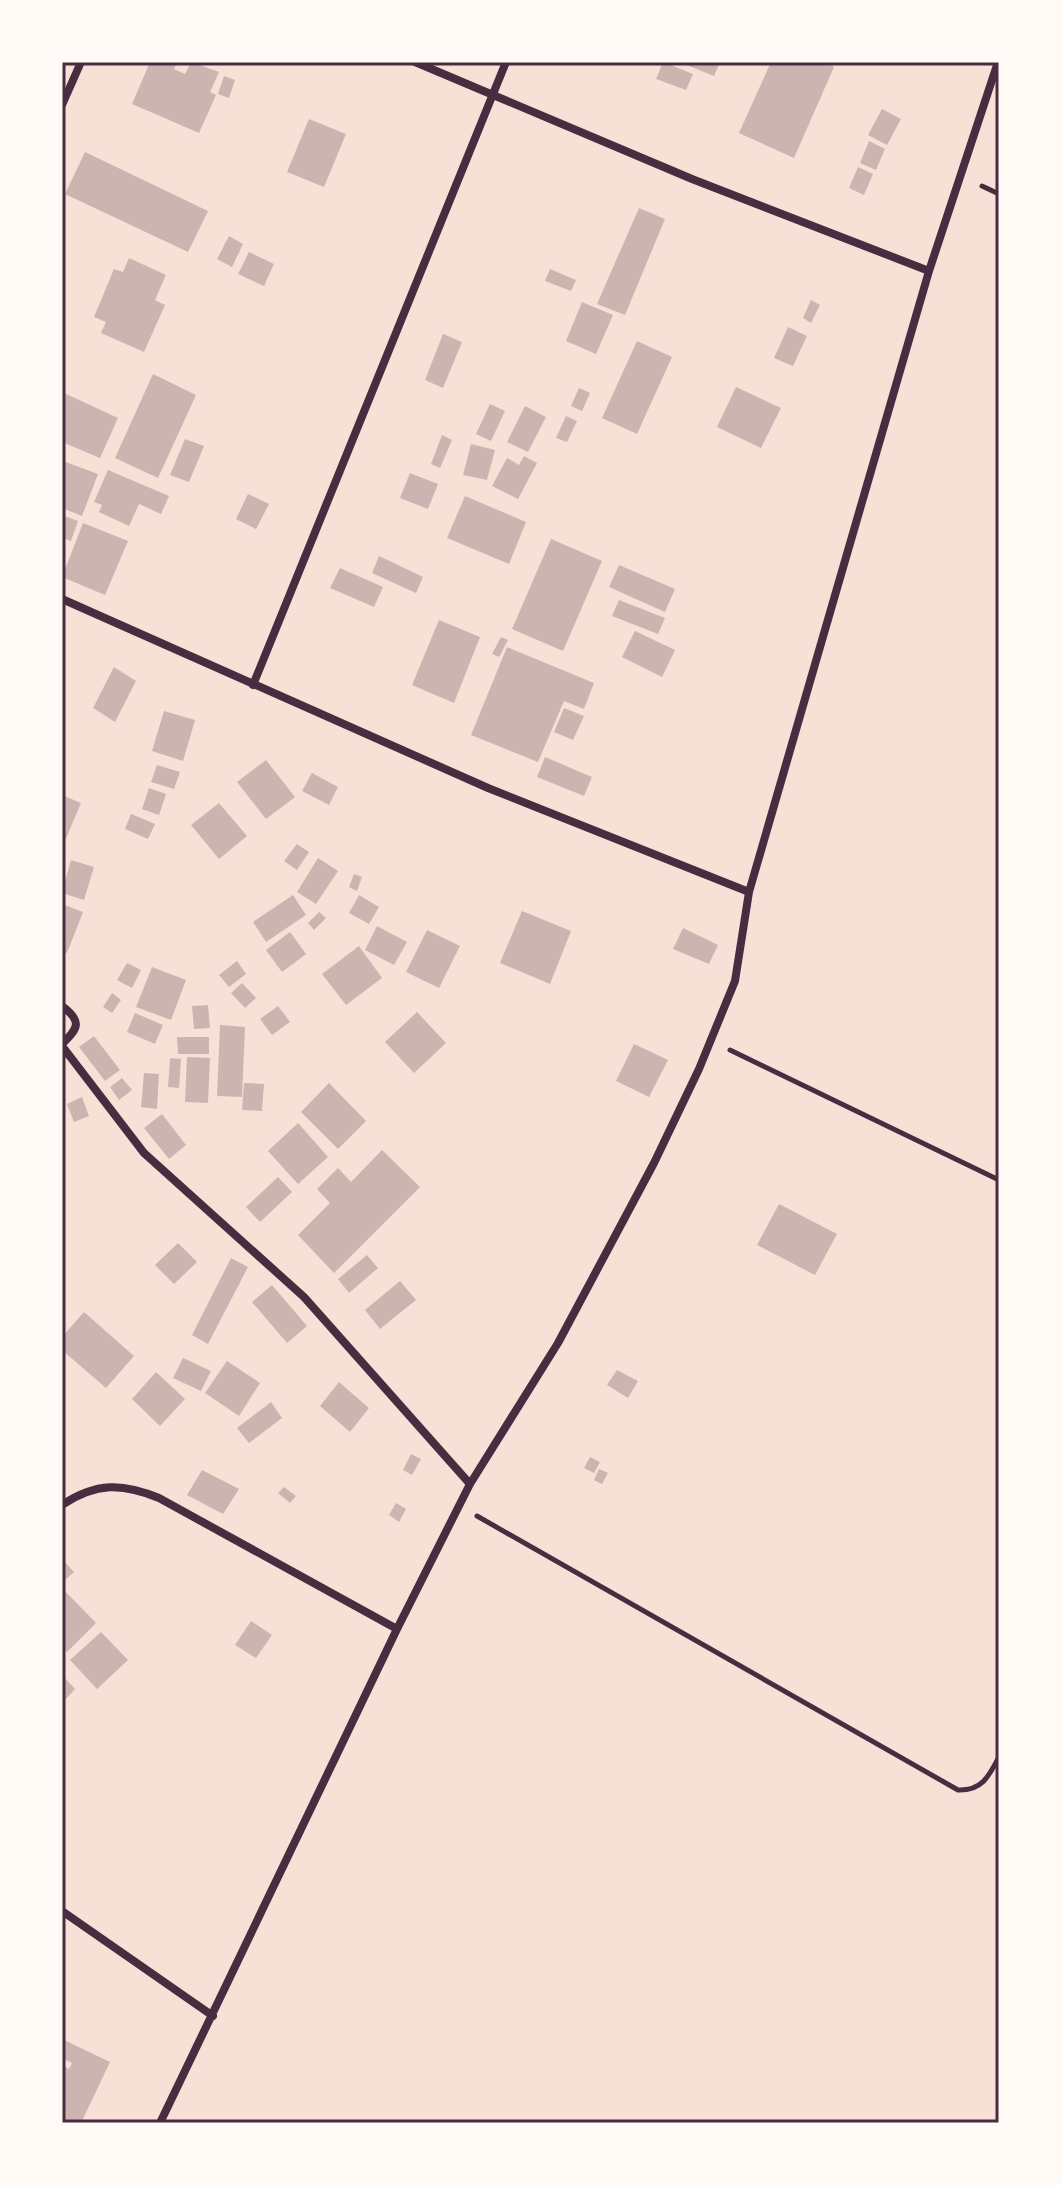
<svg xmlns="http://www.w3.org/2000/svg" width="1061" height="2185" font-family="'Noto Serif',serif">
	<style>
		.building { fill: #ccb4b1 }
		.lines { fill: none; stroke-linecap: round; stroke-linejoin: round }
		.path { stroke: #4a2c40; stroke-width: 5 }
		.minor { stroke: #4a2c40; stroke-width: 8 }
		.neatline { fill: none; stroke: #4a2c40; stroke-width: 3 }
	</style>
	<rect width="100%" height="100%" fill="#f7e1d7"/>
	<!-- building -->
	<path class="building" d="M150 62H177L174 69 185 74 191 62 219 72 210 92 216 95 199 133 132 104Z
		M663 62 693 74 686 90 656 79Z
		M679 62H720L714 76Z
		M771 62H823L834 67 794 158 739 133Z
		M224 76 235 80 229 98 218 94Z
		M882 109 901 119 887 145 868 135Z
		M309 119 346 134 324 187 287 172Z
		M869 141 885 149 876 170 860 163Z
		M85 152 208 211 188 252 65 194Z
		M858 167 873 174 864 195 849 188Z
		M639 208 665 219 625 315 597 304Z
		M229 236 243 244 232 267 217 259Z
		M249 252 274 264 264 286 238 274Z
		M129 258 166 275 155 300 165 305 144 352 101 333 106 322 94 317 114 269 123 272Z
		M550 269 576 280 571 291 545 281Z
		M811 300 820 305 811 323 803 318Z
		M582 302 613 315 596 354 566 341Z
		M788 327 807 336 793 366 774 358Z
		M443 334 462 342 443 388 425 380Z
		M637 341 672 357 637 434 602 418Z
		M153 374 196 395 158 478 115 458Z
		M736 387 781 408 761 448 717 427Z
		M579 388 590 393 582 411 571 406Z
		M62 392 118 418 100 458 62 442Z
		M490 404 505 411 491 441 476 434Z
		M525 406 546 417 528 452 507 442Z
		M566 416 577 421 567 442 556 438Z
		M442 435 452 440 440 468 431 464Z
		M185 439 204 446 189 482 170 475Z
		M471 444 495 450 487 480 463 475Z
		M524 456 537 463 518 499 492 486 507 458 519 465Z
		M63 461 98 474 82 516 62 508Z
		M108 470 169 496 161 514 139 504 129 526 99 512 102 505 94 502Z
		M410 473 438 484 428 509 400 498Z
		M248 494 269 504 256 529 236 519Z
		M465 496 526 522 509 564 447 538Z
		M62 515 78 521 71 541 62 538Z
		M83 523 128 541 105 595 62 577Z
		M551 539 602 561 563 651 512 629Z
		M379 556 423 577 416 593 372 573Z
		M619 565 675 589 665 612 609 587Z
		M340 568 383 587 374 607 330 588Z
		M619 600 665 618 658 634 612 616Z
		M439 620 480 637 454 703 412 685Z
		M635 631 675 650 662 677 622 657Z
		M501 637 508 640 499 657 492 654Z
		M507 647 594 683 584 709 564 701 538 762 471 735Z
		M114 667 136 681 115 722 93 708Z
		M564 708 584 716 573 740 554 732Z
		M164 711 195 720 183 761 152 751Z
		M545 757 592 777 584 796 537 777Z
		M266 760 295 797 266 819 237 782Z
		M157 765 180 772 174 789 151 782Z
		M312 773 338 787 329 805 302 791Z
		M149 788 166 794 159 815 142 809Z
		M62 795 81 803 62 848Z
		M219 803 247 836 219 859 191 825Z
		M131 814 155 824 148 839 125 829Z
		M297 844 309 852 297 870 284 861Z
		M318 858 338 871 316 904 297 892Z
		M71 860 94 867 84 900 62 893Z
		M354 874 362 877 357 891 349 887Z
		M293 895 306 915 266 942 253 922Z
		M359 895 379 907 369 924 349 913Z
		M62 904 83 912 67 953 62 951Z
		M522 911 571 931 550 984 500 963Z
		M319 912 326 918 314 930 308 923Z
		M377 926 407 942 394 965 365 950Z
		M683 928 718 945 709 964 673 949Z
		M427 930 460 946 439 988 406 972Z
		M290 932 306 954 282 972 266 950Z
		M359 946 382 978 346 1005 322 974Z
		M237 961 246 974 229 987 219 975Z
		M127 963 141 970 132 988 117 980Z
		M152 967 186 980 171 1020 136 1007Z
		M242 983 256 998 245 1008 231 993Z
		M112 993 121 1000 112 1013 103 1007Z
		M208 1005 210 1028 194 1029 192 1006Z
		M278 1006 290 1022 272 1035 260 1019Z
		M417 1012 446 1043 414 1073 385 1042Z
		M135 1013 163 1025 155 1044 127 1032Z
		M220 1025 245 1027 242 1097 217 1096Z
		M94 1036 120 1070 105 1081 79 1047Z
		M177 1037H209V1054H178Z
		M634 1044 668 1060 649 1097 616 1081Z
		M187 1057 210 1058 208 1103 185 1102Z
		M170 1058 181 1059 179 1088 168 1087Z
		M144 1073 159 1074 157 1109 141 1107Z
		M122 1078 132 1090 119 1100 110 1087Z
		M244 1083 264 1084 262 1111 242 1110Z
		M329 1083 366 1121 338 1149 301 1112Z
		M82 1097 89 1116 74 1122 67 1104Z
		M162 1114 186 1145 169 1159 144 1128Z
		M298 1123 328 1157 298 1184 268 1151Z
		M382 1150 420 1187 334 1273 298 1235 330 1203 317 1189 338 1168 351 1182Z
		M278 1177 292 1192 260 1222 246 1207Z
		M779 1204 837 1234 815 1275 757 1245Z
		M178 1243 197 1262 174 1284 155 1265Z
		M367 1255 378 1268 349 1293 338 1279Z
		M231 1258 248 1267 208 1344 192 1335Z
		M400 1281 416 1300 380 1329 365 1310Z
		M272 1285 307 1326 287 1343 252 1302Z
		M84 1312 134 1356 106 1388 62 1350V1337Z
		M183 1358 211 1371 201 1391 173 1378Z
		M227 1361 260 1383 239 1416 205 1393Z
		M617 1370 638 1381 628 1398 607 1385Z
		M156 1372 185 1399 160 1426 132 1399Z
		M339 1382 369 1408 350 1432 320 1406Z
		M271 1402 282 1418 249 1443 237 1428Z
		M411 1454 421 1459 412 1475 403 1470Z
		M590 1457 600 1462 594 1473 584 1468Z
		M599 1469 608 1473 602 1484 594 1480Z
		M202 1470 239 1489 223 1514 187 1495Z
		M284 1487 296 1496 290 1503 278 1493Z
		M396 1503 406 1509 399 1522 389 1515Z
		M62 1559 74 1572 62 1583Z
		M62 1588 96 1623 67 1652 62 1647Z
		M251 1621 272 1635 256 1658 235 1645Z
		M101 1632 128 1660 97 1689 70 1660Z
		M62 1675 75 1689 65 1700 62 1698Z
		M62 2039 110 2062 81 2123H69L62 2120V2065L69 2069 72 2063 62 2058Z"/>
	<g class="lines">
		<!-- path -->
		<path class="path" d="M982 186 999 194
			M730 1050 999 1180
			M477 1516 958 1790C982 1791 989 1776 999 1757"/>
		<!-- minor -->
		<path class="minor" d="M415 62 692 179 929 271
			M62 105 81 62
			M62 599 488 788 749 892
			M253 685 506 62
			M62 1006C82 1021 79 1028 62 1044
			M62 1046 144 1153 304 1297 470 1484
			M62 1505C96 1482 123 1483 159 1498L397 1629
			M62 1911 213 2016
			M160 2123 397 1629 470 1484 558 1343 654 1163 699 1069 735 981 749 892 929 271 998 62"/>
	</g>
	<!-- border -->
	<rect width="1061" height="2185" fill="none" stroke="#fffaf5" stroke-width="128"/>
	<rect x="64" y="64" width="933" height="2057" class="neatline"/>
</svg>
